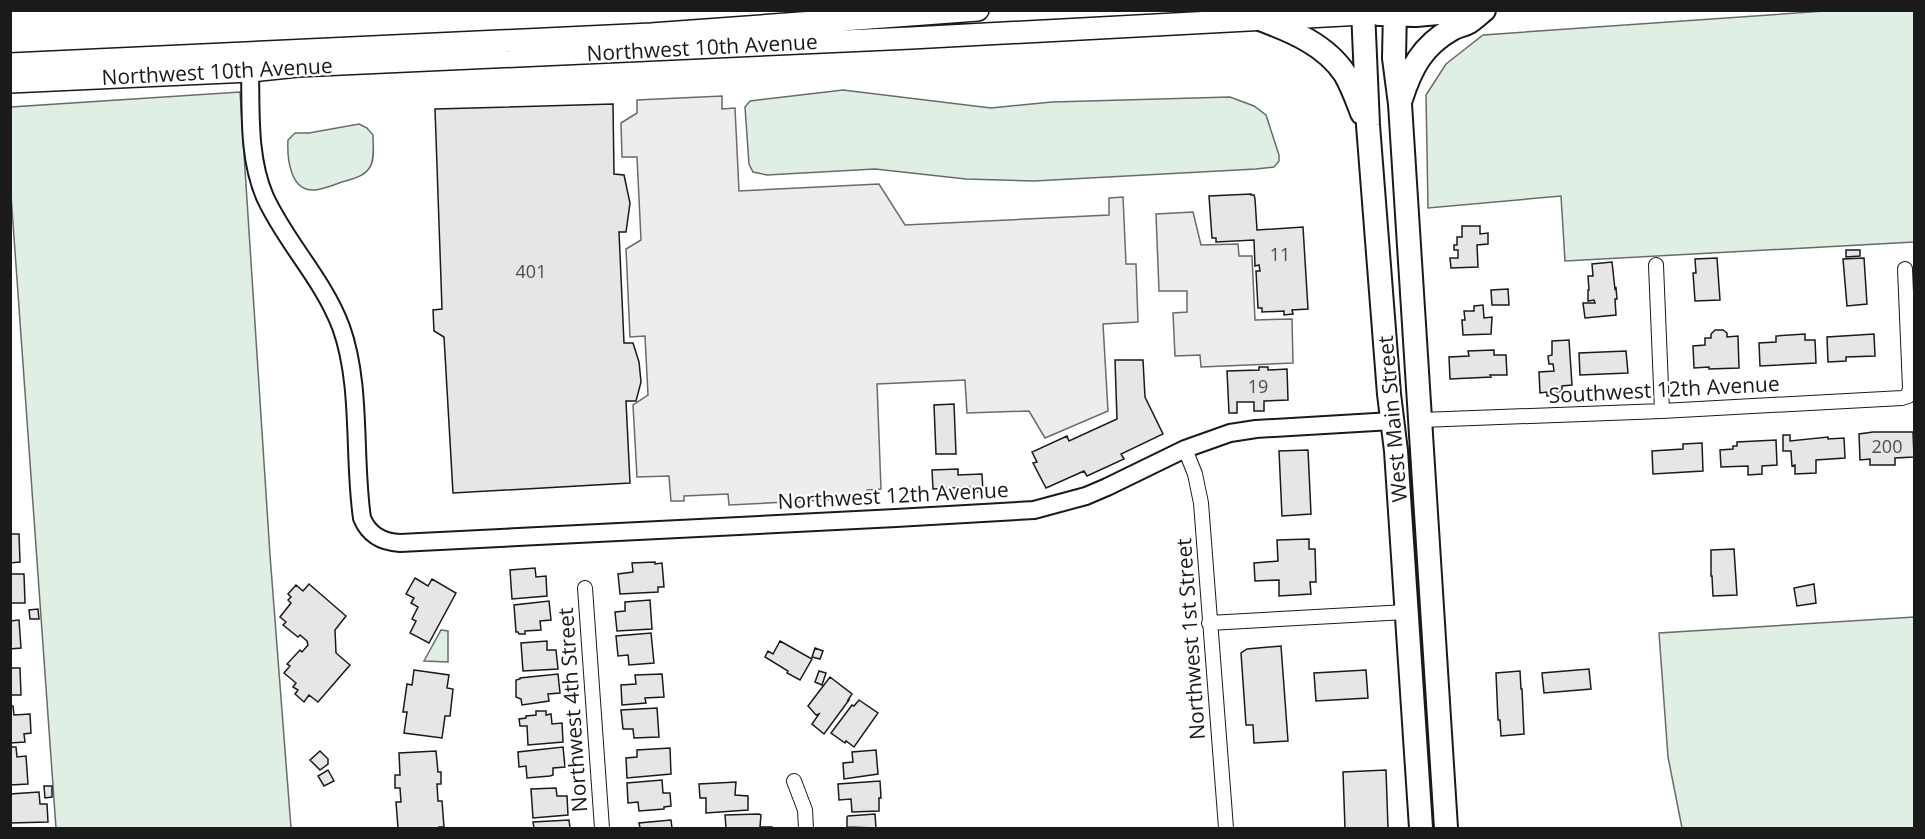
<svg xmlns="http://www.w3.org/2000/svg" width="1925" height="839" font-family="'Open Sans',sans-serif">
	<style>
		.green { fill: #e0efe3; stroke: #6a6a6a; stroke-width: 1.5 }
		.parking { fill: #ededed; stroke: #6a6a6a; stroke-width: 1.5 }
		.building { fill: #e6e6e6; stroke: #1a1a1a; stroke-width: 1.5 }
		.lines { fill: none; stroke-linecap: round; stroke-linejoin: round }
		.minor-casing { stroke: #1a1a1a; stroke-width: 16 }
		.tertiary-casing { stroke: #1a1a1a; stroke-width: 20 }
		.primary-casing { stroke: #1a1a1a; stroke-width: 24 }
		.trunk-casing { stroke: #1a1a1a; stroke-width: 26 }
		.minor { stroke: #fff; stroke-width: 14 }
		.tertiary { stroke: #fff; stroke-width: 16 }
		.primary { stroke: #fff; stroke-width: 21 }
		.trunk { stroke: #fff; stroke-width: 22 }
		.labels { text-anchor: middle; dominant-baseline: central; stroke-width: 4.5; stroke-linejoin: round; paint-order: stroke }
		.number-label { font-size: 18px; fill: #4d4d4d }
		.street-label { font-size: 21px; fill: #1a1a1a; stroke: #fff }
	</style>
	<rect width="100%" height="100%" fill="#fff"/>
	<!-- green -->
	<path class="green" d="M1825 11H1914V242L1565 261 1561 196 1428 208 1426 95 1446 64 1483 35Z
		M843 90 991 108 1052 102 1230 97 1254 106 1266 115 1279 155V161L1274 167 1256 169 1034 181 966 179 875 169 767 175 753 172 749 164 745 107 750 101Z
		M240 92 270 555 291 828H56L11 195V107Z
		M359 124 367 128 373 135C373 145 375 159 370 167 364 177 352 179 342 182 334 185 324 189 315 190 290 192 287 158 288 140L295 133H309Z
		M1914 617V828H1682L1668 757 1659 633Z
		M441 630 448 631V662L424 661Z"/>
	<!-- parking -->
	<path class="parking" d="M722 96V109L735 108 739 191 879 184 905 225 1109 215V198L1123 197 1126 264H1136L1138 322 1103 324 1108 411 1045 438 1029 411 967 413 965 380 877 384 881 489 867 490V498L729 505 728 494 684 496V501H671L669 476 637 477 633 405 648 395 645 336 630 337 626 249 641 240 637 157H622L621 123 637 113V100Z
		M1193 212 1201 245 1238 244 1239 256H1252L1255 320 1292 319 1293 363 1201 367 1200 355 1175 356 1173 313 1187 312V291H1159L1156 214Z"/>
	<!-- building -->
	<path class="building" d="M613 104 614 174 624 175 630 203 626 232H619L624 343H633L639 362 641 382 636 401H626L630 483 453 493 444 337 434 331 433 310 442 309 435 109Z
		M1251 194V195H1254L1255 199 1257 230 1303 227 1308 309 1292 310 1293 314 1284 315V311L1262 312V308H1258L1256 271H1260L1259 265 1255 266 1254 240 1216 242V238H1212L1209 196Z
		M1462 226H1480V234L1488 233V244L1477 245 1478 267 1451 268 1450 258H1458V250H1454V245H1457V237H1462Z
		M1846 250H1860V256L1846 257Z
		M1717 258 1720 300 1695 301 1693 273H1696L1695 259Z
		M1864 258 1867 304 1847 306 1843 259Z
		M1612 262 1615 289 1616 288 1617 299H1615L1616 315 1585 318 1583 303H1595L1594 300 1588 301V290H1589L1588 276H1593L1592 264Z
		M1508 289 1509 305H1492L1491 290Z
		M1483 305 1484 318 1492 317 1491 334 1463 335 1462 320H1465L1464 311H1474V306Z
		M1715 330H1723L1727 333V337L1738 336 1739 368 1709 369V367L1694 368 1693 346 1705 345V338H1711V334Z
		M1805 334V340H1815L1816 363 1760 366 1759 343 1776 342V336Z
		M1874 334 1875 356 1846 357V361L1828 362 1827 337Z
		M1569 340 1572 385 1562 386V391L1556 392V395L1547 396V392L1540 393 1539 372 1554 371 1553 364H1549L1548 356 1552 355V341Z
		M1494 350V355H1506L1507 375H1490L1491 377 1450 379 1449 357 1469 356 1468 351Z
		M1626 351 1628 373 1580 375 1579 353Z
		M1115 360H1143L1145 397 1163 434 1121 454 1124 459 1087 476 1084 471 1046 488 1033 463 1037 462 1032 452 1067 436 1069 441 1117 419Z
		M1259 367H1268V370L1287 369 1288 400 1264 401V411H1254V402H1237V413H1229L1227 371 1259 370Z
		M954 404 956 454H936L934 405Z
		M1873 432H1913L1914 457 1895 458V465H1870V459L1860 460 1859 434Z
		M1783 435H1790V441L1828 437V439L1844 438 1845 458 1816 460V473L1795 474V465L1792 466 1791 451H1783Z
		M1776 440 1777 465 1762 466V474L1748 475V466L1721 467 1720 450 1733 449V446H1737V442Z
		M1702 443 1703 471 1653 474 1652 451 1683 449V444Z
		M1308 450 1311 514 1282 516 1279 451Z
		M958 469V475L982 474 983 492H971L970 487 933 489 932 470Z
		M10 534H19L20 562 10 563Z
		M1309 539V549H1315L1316 582H1310L1311 594 1279 596V580L1255 581 1254 563 1278 561 1277 540Z
		M1734 549 1737 595 1713 596 1712 576H1711V550Z
		M655 562V564L662 563 664 587H658V592L620 594 618 574 633 572 632 563Z
		M535 568 536 577 546 576 547 596 512 599 510 570Z
		M10 574H24L25 603H10Z
		M415 578 428 586 432 579 456 593 429 643 410 633 416 621 412 619 418 607 411 603 414 598 406 594Z
		M309 584 346 616 335 630 336 653 350 665 318 702 309 695 304 702 295 694 298 690 293 687 296 683 284 673 290 666 287 664 300 650 302 652 308 645 307 641 300 635 298 637 283 625 286 622 280 617 291 603 288 600 291 597 288 594 296 585 303 591Z
		M1814 584 1816 603 1797 606 1794 588Z
		M650 600 652 629 617 631 615 612 625 611V602Z
		M549 601 551 620 540 621 541 630 525 631V634H519L518 632H516L514 605Z
		M38 609 39 619H30L29 610Z
		M19 620 21 648 10 649V621Z
		M651 633 654 663 629 665 628 655 618 656 616 636Z
		M547 641V650H556L558 669 523 671 521 643Z
		M780 641 812 659 800 680 787 673 788 671 765 657 768 651 773 654Z
		M1281 646 1288 741 1254 743 1253 725H1246L1241 653 1247 649Z
		M815 648 823 651 820 659 812 657Z
		M10 668H20L21 695H10Z
		M1589 669 1591 689 1544 693 1542 673Z
		M414 670 449 675 447 688 453 689 450 716H445L442 738 404 733 407 712H403L407 684 412 685Z
		M1366 670 1368 698 1316 701 1314 673Z
		M819 671 826 673 822 685 815 682Z
		M1520 671 1521 689H1522L1524 734 1501 736 1500 720H1498L1496 673Z
		M558 674 560 693 548 694 549 701 522 705 521 699 516 697V680L520 679V678Z
		M662 674 664 697 645 698 646 703 622 705 621 685 636 684 635 675Z
		M830 677 852 694 848 700H849L824 734 812 724 819 714 816 715 808 706Z
		M859 700 878 713 854 747 846 741 845 743 831 733 852 705 854 706Z
		M10 706H13L14 715 30 714 31 733 24 734 25 742 10 743Z
		M657 708 659 737 634 738 633 729H623L621 710Z
		M536 711H546V715L551 714 552 724 562 723 563 742 528 745 527 726H520L519 719 526 718V716L536 715Z
		M10 747H16L17 757 26 756 28 784 10 785Z
		M563 747 565 767 553 768V775L550 776 527 778 526 766 519 767 518 752Z
		M670 748 671 774 627 778 626 758 637 757V750Z
		M876 750 878 774 844 779 843 763 853 762 852 752Z
		M320 751 328 759V764L320 770 310 760Z
		M436 751 438 772H441V784H437L438 801H442L444 827H439V828H398L396 802H401L400 788H395V775H400L399 753Z
		M328 770 334 781 324 786 318 776Z
		M1386 770 1388 828H1345L1343 772Z
		M662 780 663 793H670L671 806 664 807V809L639 811 638 802 628 803 627 783Z
		M880 781 881 798H879V811L852 812 851 799 839 800 838 784Z
		M736 782 735 795 748 796V810L706 813V798H700L699 784Z
		M44 786H52V797L45 798Z
		M556 788 557 796H567L568 815 533 818 531 789Z
		M39 792 40 804H47L48 822 10 823V794Z
		M759 814 761 815 760 827H772V828H726L725 815Z
		M875 814 876 828 847 827V817L848 816Z
		M569 820 570 828H534L533 822Z
		M671 820 672 828H640L639 823Z"/>
	<g class="lines">
		<!-- minor casing -->
		<g class="minor-casing">
			<path id="minor" d="M1656 265 1662 411
				M1421 420 1662 411 1902 398 1908 396 1910 388 1905 269
				M1185 449 1195 474 1201 503 1226 828
				M585 588 602 828
				M1209 623 1406 612
				M794 781 805 810 806 828"/>
		</g>
		<!-- tertiary casing -->
		<g class="tertiary-casing">
			<path id="tertiary" d="M250 71C251 112 248 158 265 197 286 243 323 279 341 327 362 385 353 457 362 518 369 535 382 542 400 543L896 518 1034 510 1086 496 1107 487 1185 449 1230 433 1256 429 1392 421"/>
		</g>
		<!-- primary casing -->
		<g class="primary-casing">
			<path id="primary" d="M10 64 651 34 978 10
				M10 82 250 71 298 66 911 38 1363 14"/>
		</g>
		<!-- trunk casing -->
		<g class="trunk-casing">
			<path id="trunk" d="M1363 10 1368 125 1389 394 1396 451 1421 828
				M1395 10 1394 58 1400 104 1446 828
				M1379 14 1416 15 1471 10
				M1260 19C1292 31 1326 45 1345 74 1352 86 1357 100 1362 113
				M1401 99C1411 68 1422 46 1452 29 1457 26 1464 25 1469 22 1474 19 1479 14 1484 10"/>
		</g>
		<!-- minor -->
		<use href="#minor" class="minor"/>
		<!-- tertiary -->
		<use href="#tertiary" class="tertiary"/>
		<!-- primary -->
		<use href="#primary" class="primary"/>
		<!-- trunk -->
		<use href="#trunk" class="trunk"/>
	</g>
	<g class="labels">
		<!-- number labels -->
		<g class="number-label">
			<text x="1280" y="254">11</text>
			<text x="531" y="271">401</text>
			<text x="1258" y="386">19</text>
			<text x="1887" y="446">200</text>
		</g>
		<!-- street labels -->
		<g class="street-label">
			<text transform="translate(702 47) rotate(-3)">Northwest 10th Avenue</text>
			<text transform="translate(217 71) rotate(-3)">Northwest 10th Avenue</text>
			<text transform="translate(1664 389) rotate(-3)">Southwest 12th Avenue</text>
			<text transform="translate(1392 419) rotate(-95)">West Main Street</text>
			<text transform="translate(893 495) rotate(-3)">Northwest 12th Avenue</text>
			<text transform="translate(1190 639) rotate(-94)">Northwest 1st Street</text>
			<text transform="translate(572 710) rotate(-94)">Northwest 4th Street</text>
		</g>
	</g>
	<!-- border -->
	<rect width="1925" height="839" fill="none" stroke="#1a1a1a" stroke-width="24"/>
</svg>
